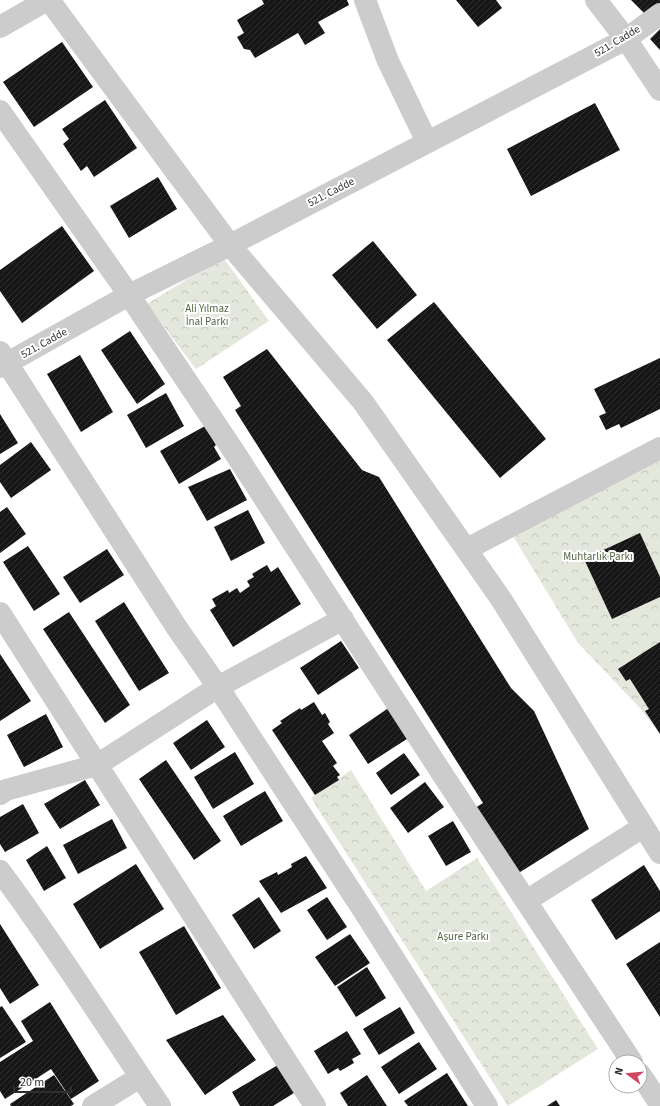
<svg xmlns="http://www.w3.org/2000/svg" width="660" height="1106" font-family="'Source Sans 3',sans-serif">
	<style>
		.park { fill: url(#park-crowns) }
		.building { fill: url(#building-hatch) }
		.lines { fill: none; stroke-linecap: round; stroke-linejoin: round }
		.minor { stroke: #ccc; stroke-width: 22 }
		.labels { text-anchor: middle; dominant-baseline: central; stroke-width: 4; stroke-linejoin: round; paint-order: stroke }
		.street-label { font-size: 11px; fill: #2f2f2f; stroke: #fff }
		.park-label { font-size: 11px; fill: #576642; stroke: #fff }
	</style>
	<defs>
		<pattern id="park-crowns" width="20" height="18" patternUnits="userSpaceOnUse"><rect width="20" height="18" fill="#e4e8dc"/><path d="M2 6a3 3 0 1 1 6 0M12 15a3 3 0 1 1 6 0" fill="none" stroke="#c4c7bd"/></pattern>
		<pattern id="building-hatch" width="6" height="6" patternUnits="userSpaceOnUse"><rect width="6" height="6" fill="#161616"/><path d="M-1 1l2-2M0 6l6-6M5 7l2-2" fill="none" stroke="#303030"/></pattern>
	</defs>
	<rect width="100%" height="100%" fill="#fff"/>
	<!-- park -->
	<path class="park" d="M223 257 269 321 196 369 147 304Z
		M660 455V734L638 706 578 643 513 536Z
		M351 770 426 891 477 858 598 1049 508 1106 311 798Z"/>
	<!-- building -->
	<path class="building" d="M262 0H347L349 5 318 22 325 33 305 45 298 33 255 58 250 50 244 49 237 37 244 33 237 20 264 4Z
		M456 0H496L502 8 478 27Z
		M631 0H660V4L648 17Z
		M660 29V50L650 39Z
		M62 42 93 87 34 127 3 82Z
		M105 100 137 148 94 177 87 166 81 171 63 144 69 139 62 129Z
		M595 103 620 150 531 196 507 149Z
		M158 177 177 209 129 238 110 206Z
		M62 226 94 271 22 323 0 291V270Z
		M373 241 417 295 377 329 332 275Z
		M434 302 546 439 500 478 387 340Z
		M130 331 165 384 137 404 101 350Z
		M267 349 362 470 379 477 511 688 534 711 589 829 517 874 475 808 483 803 235 410 241 406 223 377Z
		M80 355 113 412 81 432 47 374Z
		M660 358V409L621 428 619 424 606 430 599 416 606 413 594 389Z
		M166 393 184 426 146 448 127 415Z
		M0 414 18 443 0 454Z
		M205 426 216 445 214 447 221 459 179 484 160 451Z
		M31 442 51 470 11 498 0 482V465Z
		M230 469 247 500 207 521 188 487Z
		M7 507 26 534 0 553V512Z
		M248 510 265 543 231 561 214 527Z
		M640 533 660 577V597L612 619 584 559Z
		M28 546 60 594 34 611 3 562Z
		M107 549 124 575 80 603 63 577Z
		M267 565 271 572 278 567 301 604 233 647 210 610 216 606 212 599 228 590 229 593 237 588 240 593 250 586 247 581 254 577 252 574Z
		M124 602 169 673 139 691 95 621Z
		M69 612 130 705 105 723 43 629Z
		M341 641 359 668 318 695 300 668Z
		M660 642V734L645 711 649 709 630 679 626 681 618 669Z
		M0 654 31 701 0 721Z
		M314 702 322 715 325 713 330 722 328 724 334 733 322 741 337 763 333 766 340 775 337 777 339 780 315 795 272 730 282 723 280 721 300 708 301 710Z
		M390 707 410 737 368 764 349 735Z
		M46 714 63 747 24 767 7 735Z
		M207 720 225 747 191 770 173 743Z
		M235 752 254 784 213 809 194 777Z
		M404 753 420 775 391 795 376 773Z
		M166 760 221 841 194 860 139 779Z
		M85 780 100 805 60 829 44 804Z
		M425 782 444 807 408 833 390 808Z
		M265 791 283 821 241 846 223 816Z
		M23 804 39 833 5 852 0 844V817Z
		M112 819 127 848 78 874 63 845Z
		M453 821 471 852 446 866 428 836Z
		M47 846 66 878 44 891 26 860Z
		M306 856 327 888 281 913 259 881 277 872 278 875 292 867 291 864Z
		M136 864 164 909 100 949 73 904Z
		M644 865 660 891V911L616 940 591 900Z
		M259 897 281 931 254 949 232 915Z
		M327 897 347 927 327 940 307 910Z
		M0 924 39 985 10 1004 0 988Z
		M184 926 221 988 176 1015 139 952Z
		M350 934 370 963 335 986 315 957Z
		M660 942V1017L626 964Z
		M367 967 386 998 356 1017 337 987Z
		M50 1002 99 1081 71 1099 51 1069 5 1099 0 1091V1062L33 1041 21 1021Z
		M2 1006 26 1042 0 1058V1007Z
		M400 1007 415 1033 379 1055 363 1029Z
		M223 1015 256 1060 205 1095 166 1040Z
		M347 1031 361 1054 352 1059 354 1063 340 1071 338 1068 328 1074 314 1051Z
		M419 1042 437 1069 399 1094 381 1067Z
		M278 1065 294 1093 273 1106H240L232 1092Z
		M447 1073 468 1106H408L404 1101Z
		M54 1075 74 1104 71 1106H11L10 1104Z
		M367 1075 387 1106H348L340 1093Z
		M556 1100 560 1106H547Z"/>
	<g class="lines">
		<!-- minor -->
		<path class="minor" d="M49 0 230 245 363 402 501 599 660 853
			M365 0 388 61 427 142
			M596 0 626 39 660 90
			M0 27 47 0
			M0 111 129 295 235 453 441 772 632 1062
			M0 352 177 628 218 687 367 916 487 1106
			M0 367 129 295 230 245 626 39 660 14
			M467 549 660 448
			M0 613 315 1106
			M0 794 6 790 97 765 218 687 343 619
			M0 871C57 947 107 1028 160 1106
			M526 901 643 827
			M640 1074 660 1104
			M93 1106 140 1077"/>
	</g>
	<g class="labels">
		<!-- street labels -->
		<g class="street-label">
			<text transform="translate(617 41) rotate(-31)">521. Cadde</text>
			<text transform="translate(331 192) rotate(-27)">521. Cadde</text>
			<text transform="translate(44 343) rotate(-29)">521. Cadde</text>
		</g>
		<!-- park labels -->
		<g class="park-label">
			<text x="207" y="308">Ali Yılmaz<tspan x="207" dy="13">İnal Parkı</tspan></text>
			<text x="598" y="556">Muhtarlık Parkı</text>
			<text x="463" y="936">Aşure Parkı</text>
		</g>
	</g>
	<!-- north arrow -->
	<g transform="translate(628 1074) rotate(286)"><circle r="19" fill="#ffffff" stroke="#acacac"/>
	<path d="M0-3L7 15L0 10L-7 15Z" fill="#d04762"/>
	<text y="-6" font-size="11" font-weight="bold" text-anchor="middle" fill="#2f2f2f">N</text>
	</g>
	<!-- scale -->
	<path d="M14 1086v6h57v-6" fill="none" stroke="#2f2f2f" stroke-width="2"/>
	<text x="20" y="1086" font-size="12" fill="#2f2f2f" stroke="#ffffff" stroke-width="3" paint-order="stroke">20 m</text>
</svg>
